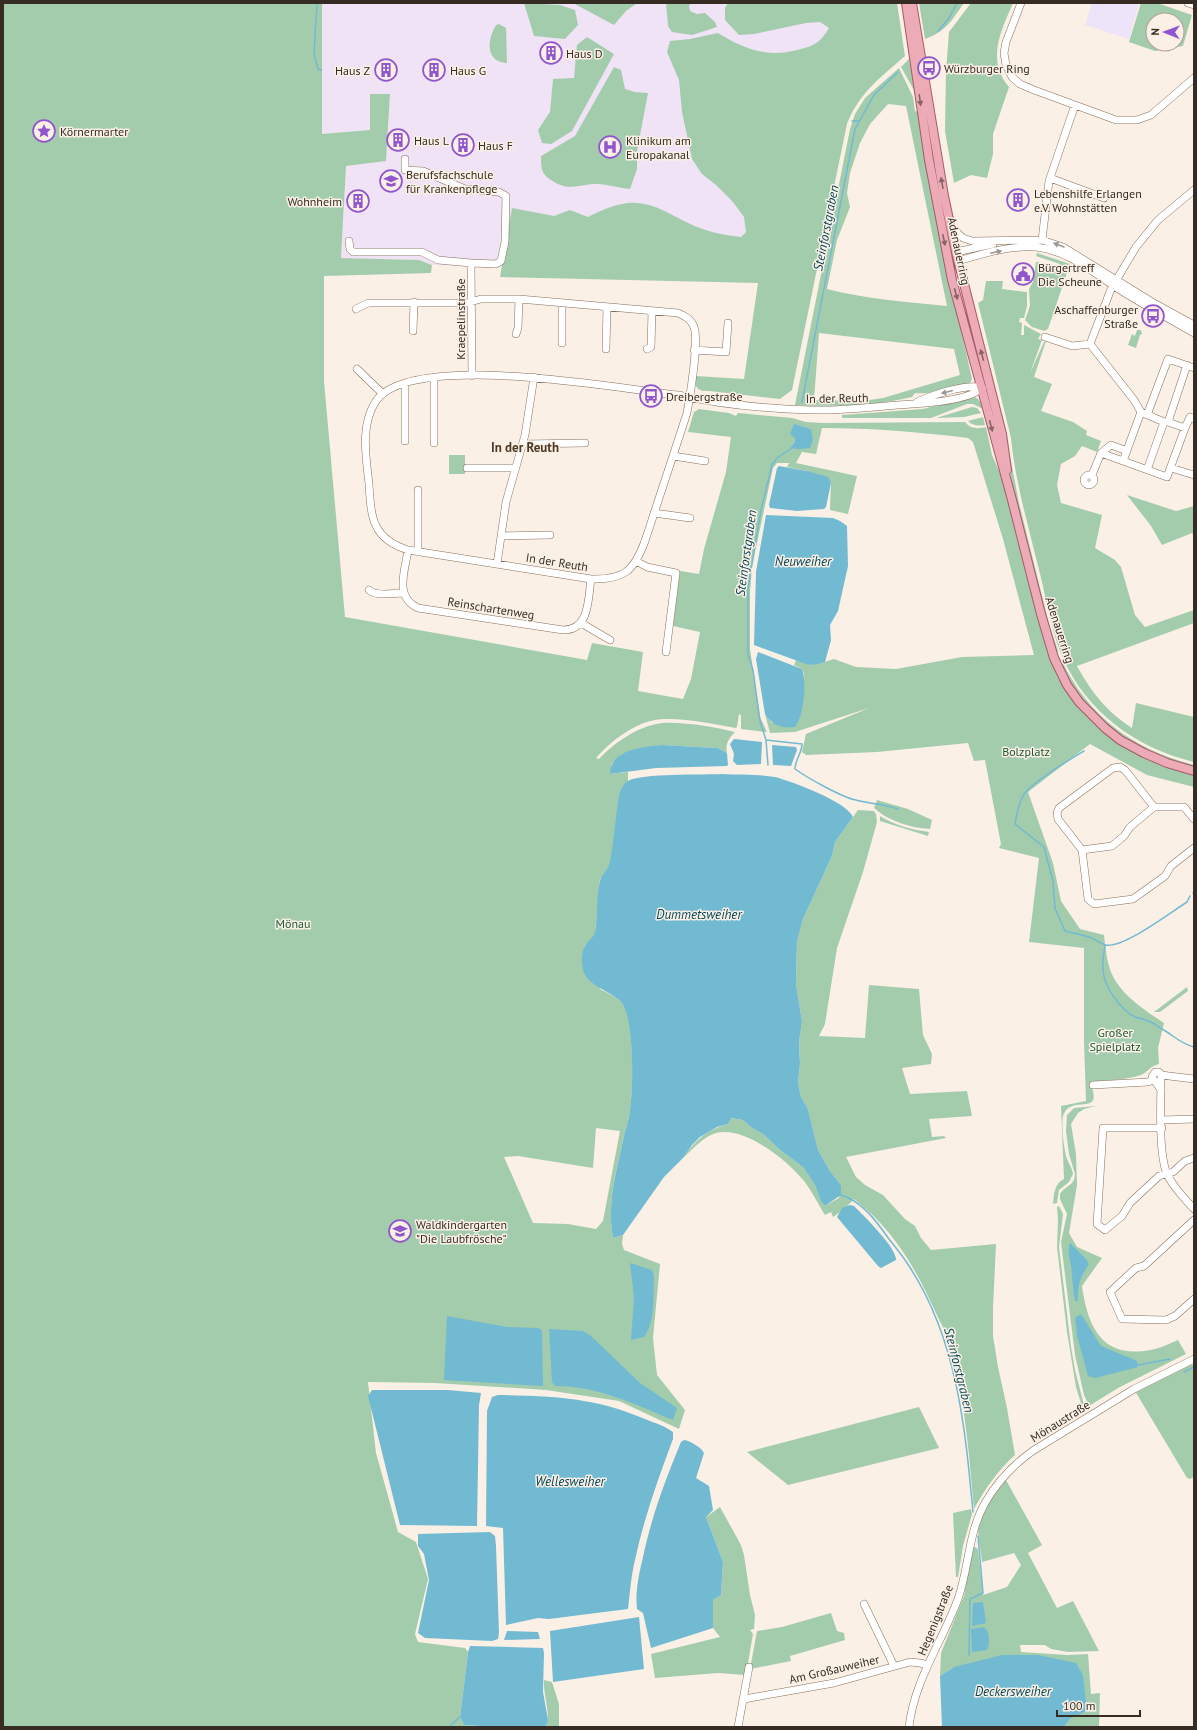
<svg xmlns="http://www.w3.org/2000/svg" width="1197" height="1730" font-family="'PT Sans',sans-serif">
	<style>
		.education { fill: #ede4f9 }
		.medical { fill: #f0e3f6 }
		.green { fill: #a3ccad; fill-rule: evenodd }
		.water { fill: #72b9d2 }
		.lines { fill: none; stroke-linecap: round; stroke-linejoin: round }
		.stream { stroke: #72b9d2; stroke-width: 1.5 }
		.minor-casing { stroke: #876f5a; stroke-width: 8 }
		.major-casing { stroke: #a55a64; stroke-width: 10 }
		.minor { stroke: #fff; stroke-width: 7 }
		.major { stroke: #ecabb7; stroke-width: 8 }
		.oneway { fill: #886566 }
		.oneway2 { fill: #9b9691 }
		.labels { text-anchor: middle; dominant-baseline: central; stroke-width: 3; stroke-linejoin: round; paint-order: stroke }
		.poi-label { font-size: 12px; fill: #372c23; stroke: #fbf0e6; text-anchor: start }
		.street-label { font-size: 12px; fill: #372c23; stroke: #fbf0e6 }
		.park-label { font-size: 12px; fill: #1d5832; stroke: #fbf0e6 }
		.water-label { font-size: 13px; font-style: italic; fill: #054758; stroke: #fbf0e6 }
		.neighbourhood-label { font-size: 13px; font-weight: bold; fill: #4f3925; stroke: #fbf0e6 }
	</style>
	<rect width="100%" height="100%" fill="#fbf0e6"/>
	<!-- education -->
	<path class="education" d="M1092 3H1139L1129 39 1085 25Z"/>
	<!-- medical -->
	<path class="medical" d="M322 3H835L810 282 501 274 502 266 432 265 419 260 341 258 346 166 386 161 390 94H370V130L322 134Z"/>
	<!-- green -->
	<path class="green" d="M3 3H322V134L370 130V94H390L386 161 346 166 341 258 419 260 432 265 431 273 324 276V381L345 617 587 660 592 643 643 652 638 691 683 699 691 679 700 632 673 626 680 571 699 574 704 549 726 472 731 437 688 432 694 412 699 409 729 413 736 416 738 413 792 418 806 422 823 423 965 422C971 429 977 429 986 427L992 455 1003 480 1042 632 1052 663 1079 708 1103 732 1117 742 1194 774V787L1147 775 1090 744 1028 792 1053 863 1061 901 1080 929 1104 935C1105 945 1106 956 1109 966 1116 992 1143 1009 1164 1023L1158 1048 1159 1064C1150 1066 1148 1072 1141 1075 1125 1080 1108 1080 1091 1082 1092 1087 1095 1096 1093 1100 1089 1109 1069 1098 1063 1116 1061 1125 1064 1151 1067 1159 1069 1164 1072 1168 1073 1174L1069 1182 1059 1190 1057 1203 1053 1204C1054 1194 1054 1184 1064 1179L1061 1106 1086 1101 1084 1041V948L1029 942 1039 858 999 848 1001 844 985 760 974 761 968 743 877 752 806 755 802 752 806 734 869 708 795 732 770 733 765 714 772 723 804 685V674L802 669 794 665 796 660 815 665 834 659 856 667 896 669 962 657 1034 655 1003 539 973 442 968 438C919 432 871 428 822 428L816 454 802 452 796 463 857 476 848 514 830 510 831 483 807 471 787 467 789 463H777L773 468 752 566 750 592V649L760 717 767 732 741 729V715L739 714 737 727 736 728C713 724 677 716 655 720 633 724 611 741 596 758L599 759C614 743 634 729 656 724 676 720 714 727 735 732 729 738 725 744 727 753L718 748 662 745 622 754 612 763 610 774 628 772V781L623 788 609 867 600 879 595 934 584 947 600 989C607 993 618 997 623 1004 635 1022 635 1111 625 1131 618 1165 606 1202 613 1238L623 1235 622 1244 624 1250 660 1264 653 1338 657 1375 685 1410 679 1429 619 1401 546 1390 435 1383 368 1382 376 1453 398 1532 416 1542 428 1579 415 1634 418 1642 465 1648 468 1652 460 1717 464 1725 497 1727H3ZM801 427 811 429 791 447 795 442ZM596 1128 620 1131 603 1221 596 1229 568 1224 533 1223 504 1157 518 1156 593 1168Z
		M524 3 560 5 575 10 578 25 565 39 534 36Z
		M573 3H637L626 11 614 25Z
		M666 3H691L689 6 690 11 697 14 705 13 715 22 717 27 692 35 672 32 668 26Z
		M728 3H897L905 56C880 78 859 93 847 124L792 390 780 399 709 391H703L698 389 696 386V376L744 379 758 283 500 277 512 208 554 216 570 210 588 217C598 212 610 206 622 204 651 198 672 217 697 227 712 233 725 235 741 237L746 232 744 217 733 202 716 185 702 174 692 159 682 112 679 80 667 52 670 41 690 39 718 33C744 49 767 58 797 50 814 46 820 43 829 28L820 22 806 23 754 34 739 35 725 20V8Z
		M919 3H964C951 21 947 31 925 39Z
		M971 3H1013C1001 31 986 60 1009 87L993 134V154L987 178 971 175 954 183 945 131 946 71 949 32Z
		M1141 3H1157L1192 15 1183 46 1155 51 1129 42ZM1153 20H1177V44H1153Z
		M499 24 506 28 507 63C485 62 487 40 496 25Z
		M587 37 614 54 572 131 551 144 542 143 538 130 550 112 553 79 574 78 577 45Z
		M909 59 915 92 901 67Z
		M614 67 621 70 625 89 635 92 648 93 637 151V169L630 189C620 188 609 185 599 184 579 183 570 193 551 180 541 174 541 167 541 156L575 136Z
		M899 68 913 97 915 111 919 112 932 198 950 289H952L972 379 970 383C953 388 934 395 915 393L912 397C873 406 835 407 795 405L850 129 855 114 865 98ZM888 104 906 106 947 306C906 302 866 299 827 289L837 240 850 207 847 193 850 173 860 143 870 124ZM819 333 954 349 960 375 883 398 863 401 814 400Z
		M1037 253 1070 264 1048 329 1044 331 1032 327 1025 320 1030 306 1029 289 1033 282 1036 262H1039L1038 266 1057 272 1060 264 1036 256Z
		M986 281H1003L1002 289 1027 292V306L1024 318H1020L1019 322 1022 323 1021 335H1024V325L1041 334 1038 339 1042 340 1030 373 1044 342 1046 341 1034 377 1052 384 1041 411 1073 422 1087 431 1086 435 1101 441 1097 452 1082 446 1075 456 1061 464 1057 485 1061 503 1102 515 1095 548 1115 560 1121 567 1135 615 1145 627 1194 610V623L1077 666C1092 693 1106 711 1132 728L1136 703 1194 717V762C1136 748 1086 712 1062 656 1051 630 1045 591 1037 562 1027 521 1015 480 1011 438L978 303 983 300Z
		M1137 330H1141L1142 334 1140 335 1136 348 1128 345 1132 334 1135 336Z
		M971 397C979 397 980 401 983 409L973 404H967L931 418H842V415L923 409Z
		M972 407 977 408 981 413 964 417 936 418Z
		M983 417 985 425C978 426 973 426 968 421Z
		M1007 441 1019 503 1049 624 1058 651 1056 654 1049 632 1012 489Z
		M449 455H465V474H449Z
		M1127 495 1176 511 1194 506V537L1192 533 1162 545 1151 526Z
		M1058 660 1062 661C1089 718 1134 749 1194 765V768C1131 749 1087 721 1058 660Z
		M877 800 908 809 932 820 930 829C911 828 888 821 874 808Z
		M858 810 874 811 876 814 877 822 863 872 837 948 825 1024 819 1036 865 1038 869 985 919 989 923 1035 932 1054 931 1064 902 1068 910 1094 967 1091 972 1116 929 1119 932 1137 944 1136 946 1138 846 1157 856 1177 865 1185 883 1195 905 1219 915 1226 921 1238 931 1250 996 1244 993 1308V1336L998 1367 1007 1408 1015 1455C998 1470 985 1489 974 1509 969 1454 965 1397 949 1344 946 1332 940 1322 935 1311 915 1267 893 1229 854 1199 851 1203 837 1215 833 1217L831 1212 825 1215C818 1204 812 1191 804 1181 787 1160 745 1126 716 1133 703 1137 694 1148 684 1157 695 1140 708 1129 728 1124L730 1118 743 1120 752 1128 763 1134 780 1150 803 1167 815 1185 821 1202 825 1206 839 1198 841 1185 830 1171 818 1150 808 1109 801 1097 798 1083 800 1064 799 1043 802 1021 796 984 797 942 803 919 832 856 835 842Z
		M880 816C894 825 913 830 929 832L928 836 880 821Z
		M1187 987 1188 991 1160 1012H1154Z
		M1096 1106 1084 1109 1078 1113 1071 1124 1076 1154 1077 1185 1069 1233 1077 1247 1102 1258 1082 1286C1088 1330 1104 1361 1155 1349 1163 1347 1170 1343 1178 1340L1186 1354 1118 1388 1089 1406 1084 1395 1075 1355 1062 1251 1061 1242 1067 1214 1060 1199V1194L1063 1190 1071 1184 1074 1180 1075 1174 1069 1154 1066 1131 1067 1115 1074 1108Z
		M1059 1206 1063 1214 1059 1247 1071 1347 1075 1370 1085 1409 1083 1410 1076 1387 1067 1332 1057 1247 1058 1220 1057 1207Z
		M1192 1364 1194 1367V1477L1190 1479 1187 1478 1135 1391Z
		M919 1407 939 1448 788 1485 747 1452Z
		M1006 1480 1042 1545 1028 1553 1057 1608 1073 1601 1099 1651 1068 1652 1051 1649 1045 1645H1020L1021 1652 1067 1655 1088 1654 1091 1694 1100 1693 1099 1727H1064L1071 1718 954 1667 940 1676 941 1653 964 1596 973 1546 978 1549 983 1595 1007 1587 1021 1565 1014 1553 982 1562C981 1551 978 1539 978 1528 979 1513 997 1492 1006 1480Z
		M720 1507 741 1545 744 1555 750 1595 755 1615 754 1629 750 1630 753 1634 746 1675 718 1673 655 1678 651 1654 720 1637 713 1628V1600L721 1595 723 1562 706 1517Z
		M971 1509 972 1514 963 1546 958 1577H956L953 1513Z
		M831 1613 837 1631 844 1633 845 1640 790 1656 791 1661 750 1669 757 1631 782 1627Z
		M544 1680 552 1682 559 1704V1727H546C551 1713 543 1695 544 1680Z"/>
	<!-- water -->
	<path class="water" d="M794 424 811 429 813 440 810 448 799 449 790 448 795 442V438L790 434Z
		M779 466 807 471 828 477 831 483 826 507 824 509 797 511 770 508 769 505 777 468Z
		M766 515 833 518 840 521 847 526 848 566 838 611 830 625 831 640 825 662 815 665 806 664 754 645 756 572Z
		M758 652 802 669C807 682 804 716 795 727 782 729 772 725 765 714L756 659Z
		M734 739 762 742 761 764 737 765 733 761 734 754 730 744Z
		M662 745 718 748 727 753 728 765 727 766 656 768 610 774C610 749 644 747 662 745Z
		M772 745 796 747 797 750 791 766 773 765Z
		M722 774C739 775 758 774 775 777 793 782 846 801 853 817L835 842 832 856 803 919 797 942 796 984 802 1021 799 1043 800 1064 798 1083 801 1097 808 1109 818 1150 830 1171 841 1185V1195L825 1206 821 1202 815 1185 803 1167 780 1150 763 1134 752 1128 743 1120 731 1118 728 1124 717 1127 700 1137 692 1145 684 1157 664 1177 623 1235 613 1238C606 1202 618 1166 625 1131 635 1111 635 1020 622 1003 612 991 588 987 583 970 581 960 581 949 588 942 590 939 594 936 595 932 598 915 596 897 600 881 601 875 607 871 609 865 614 843 615 819 619 796 620 791 624 783 628 781 640 773 705 775 722 774Z
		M850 1205 854 1206C863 1215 897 1248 896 1260L881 1268 878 1266 837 1217 842 1208Z
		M1070 1243 1086 1259 1089 1264C1081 1276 1077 1285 1078 1301H1075C1073 1292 1073 1284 1072 1275 1072 1263 1066 1254 1070 1243Z
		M630 1263 652 1270 654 1276C653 1296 656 1321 644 1337L631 1340 634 1298Z
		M1081 1314 1101 1346 1137 1361 1138 1367 1095 1378 1088 1376 1077 1336 1075 1318Z
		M447 1316 507 1327 538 1328 542 1330 543 1386 444 1380Z
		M549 1329 583 1331 591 1336 640 1383 677 1408 673 1420C634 1404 598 1386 555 1386L552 1382Z
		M372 1390H448L481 1393 479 1405 477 1526 400 1525 368 1396Z
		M498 1395C552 1396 594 1397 645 1419 655 1423 665 1426 673 1432V1439C658 1479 644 1518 635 1560 631 1576 630 1593 628 1609L549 1619 538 1618 506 1625 503 1528 486 1526 487 1411 492 1397Z
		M684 1440C690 1441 701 1447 704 1453L696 1478 709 1486 713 1510 706 1517 723 1562 721 1595 713 1600V1628L651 1648 643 1613 637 1609C635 1591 639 1574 643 1557 652 1515 665 1481 681 1442Z
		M490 1532 495 1536 496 1546 499 1633 498 1639 492 1641 425 1638 418 1633 429 1580 424 1554 418 1546V1534Z
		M983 1602 986 1623 972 1626 973 1603Z
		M639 1617 644 1669 553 1682 550 1631Z
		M984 1627C990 1632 990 1644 987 1650L972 1652 971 1629Z
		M507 1631 538 1632 540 1639 504 1640Z
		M470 1646 543 1648 544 1653 543 1692 548 1720 546 1727H497L464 1725 460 1717 468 1652Z
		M1002 1655H1038L1076 1663 1083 1675 1087 1711 1071 1718 1064 1727H942L940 1676 954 1667Z"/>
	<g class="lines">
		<!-- stream -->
		<path class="stream" d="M317 3 314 54 318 69 321 70
			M938 31 949 18 957 3
			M852 121H859
			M802 402 855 129 874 95 898 72
			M766 740 802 744C802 753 795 760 795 769 806 777 843 798 856 800 870 804 884 804 898 809
			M1084 751C1069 760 1030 783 1023 796 1018 805 1017 814 1015 824L1044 847 1053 881 1055 908 1065 931C1074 933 1083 935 1092 938 1096 940 1101 944 1106 945 1124 948 1171 912 1187 902L1190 896
			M768 765 766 740 760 721 753 670 748 654V588L761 510 772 465 777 458 792 448
			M1193 893 1194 892
			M1105 946C1104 954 1102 962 1103 970 1104 987 1120 1009 1135 1017 1138 1018 1143 1019 1146 1020 1151 1022 1158 1026 1162 1029 1173 1035 1181 1044 1194 1047
			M841 1195C862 1201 877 1222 889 1239 896 1248 903 1256 909 1266 957 1339 965 1427 973 1512
			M1138 1365 1170 1359
			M1184 1372 1194 1367
			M969 1655 970 1599 983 1593 978 1536
			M451 1727V1725L460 1717"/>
		<!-- minor casing -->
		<g class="minor-casing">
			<path id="minor" d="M1021 3 1006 42 1004 53 1006 65 1012 77 1020 84 1034 90 1116 120H1137L1151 115 1194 78
				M1188 3 1194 5
				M1050 178 1104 198
				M951 227 963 238 972 241 1042 240 1063 247 1152 302 1194 325
				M1042 240 1049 181 1075 105
				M349 241 350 249 353 252H422L438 260 471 263 496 264 501 261 505 242 506 196 499 192 465 189 423 171 405 170V159
				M956 252 993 244
				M958 261C982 254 1011 245 1036 247 1071 251 1097 276 1125 293 1148 307 1171 320 1194 333
				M471 263 472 376
				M356 309 368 303H467L481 299H519L678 313C685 316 691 319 694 327 699 341 690 396 687 413L645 541C634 571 624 580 591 579L408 550C372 539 371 517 369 484 366 457 360 425 376 401 412 350 620 389 678 395 720 404 769 409 811 410 845 411 878 406 912 404 930 403 969 400 982 388
				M413 331 414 302
				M516 334 518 328 519 299
				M1045 337 1072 346 1090 344
				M562 343V303
				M1090 344 1134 400 1141 412 1123 461 1101 453 1111 445 1127 451
				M1090 344 1111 289 1136 247 1158 220 1194 190
				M606 349 607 307
				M647 349 651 347 652 311
				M694 350 726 352 728 323
				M357 369 383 394
				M917 402C932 395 967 383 982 388
				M1147 415 1168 359 1194 368
				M1168 422 1187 365
				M1185 428 1190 417 1194 419
				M405 441V383
				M434 443V377
				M523 444 585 443
				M673 456 705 461
				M1123 461 1167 477 1185 428 1168 422H1164L1141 412
				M467 468H515
				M1171 468 1194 475
				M1147 470 1164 422
				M1084 480a5 5 0 1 1 10 0a5 5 0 1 1-10 0Z
				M1092 475 1101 453
				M654 513 690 518
				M501 536 550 535
				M408 550C405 571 394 597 418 608L563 630C590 630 588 599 591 579
				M418 552V490
				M636 561 647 567 676 573 666 652
				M497 564 506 502 525 435 534 377
				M369 590C376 597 393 593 403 593
				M581 623 610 640
				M1194 819 1184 807H1154L1125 770 1120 767 1113 768 1059 808 1057 813 1058 819 1082 850 1088 899 1094 904 1133 899 1165 876 1171 866 1194 848
				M1082 850 1112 846 1124 836 1130 827 1154 807
				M1161 1075 1194 1079
				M1093 1085 1148 1082 1153 1080
				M1161 1090 1152 1077 1155 1072H1159L1161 1075C1161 1100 1158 1152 1167 1174 1173 1187 1184 1198 1194 1209
				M1162 1120 1194 1119
				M1162 1128H1103L1097 1224 1105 1230 1122 1216 1130 1203 1159 1176 1173 1172 1185 1161 1194 1158
				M1194 1220 1144 1266 1136 1268 1110 1292 1122 1319 1166 1320 1175 1316 1194 1299
				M864 1604 894 1666
				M744 1699 834 1683 910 1662 920 1663 928 1665
				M738 1727 749 1667
				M909 1727C914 1681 942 1642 958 1599 969 1568 968 1533 985 1503 997 1482 1014 1464 1034 1450L1134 1389 1194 1359"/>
		</g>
		<!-- major casing -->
		<g class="major-casing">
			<path id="major" d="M906 3 929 160 952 280 1012 500 1041 614 1054 658 1067 685 1079 702 1105 728 1120 740 1144 753 1167 763 1194 771
				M912 3 944 196 956 252 1002 434 1007 470"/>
		</g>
		<!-- minor -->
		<use href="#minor" class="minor"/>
		<!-- major -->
		<use href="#major" class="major"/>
	</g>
	<!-- one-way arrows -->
	<defs><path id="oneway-solid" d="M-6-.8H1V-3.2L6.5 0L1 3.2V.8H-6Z"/></defs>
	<g class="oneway">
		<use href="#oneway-solid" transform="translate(920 100) rotate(82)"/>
		<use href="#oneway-solid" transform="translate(942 183) rotate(-100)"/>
		<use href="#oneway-solid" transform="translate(944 240) rotate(78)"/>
		<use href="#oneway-solid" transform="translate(956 294) rotate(75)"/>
		<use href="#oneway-solid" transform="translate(982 355) rotate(-105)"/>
		<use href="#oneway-solid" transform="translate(991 426) rotate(76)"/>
	</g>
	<g class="oneway2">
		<use href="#oneway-solid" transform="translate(1059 245) rotate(-159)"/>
		<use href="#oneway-solid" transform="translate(996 252) rotate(-12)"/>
		<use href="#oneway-solid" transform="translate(947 392) rotate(166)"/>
	</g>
	<!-- icons -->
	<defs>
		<g id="building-ring" transform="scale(1.15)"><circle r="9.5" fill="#fbf0e6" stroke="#9156cd" stroke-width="1.5"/><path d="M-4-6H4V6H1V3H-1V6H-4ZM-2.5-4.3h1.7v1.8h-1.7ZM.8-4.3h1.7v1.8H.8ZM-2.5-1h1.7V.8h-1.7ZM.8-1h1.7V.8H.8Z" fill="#9156cd"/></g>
		<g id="bus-ring" transform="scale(1.15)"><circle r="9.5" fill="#fbf0e6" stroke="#9156cd" stroke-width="1.5"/><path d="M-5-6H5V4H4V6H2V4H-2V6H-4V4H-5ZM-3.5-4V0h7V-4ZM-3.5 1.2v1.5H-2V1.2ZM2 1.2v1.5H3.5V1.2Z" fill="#9156cd"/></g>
		<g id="sight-ring" transform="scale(1.15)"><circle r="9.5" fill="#fbf0e6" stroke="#9156cd" stroke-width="1.5"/><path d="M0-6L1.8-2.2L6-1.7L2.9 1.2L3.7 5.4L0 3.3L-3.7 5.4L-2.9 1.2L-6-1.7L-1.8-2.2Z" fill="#9156cd"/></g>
		<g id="hospital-ring" transform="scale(1.15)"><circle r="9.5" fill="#fbf0e6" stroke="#9156cd" stroke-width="1.5"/><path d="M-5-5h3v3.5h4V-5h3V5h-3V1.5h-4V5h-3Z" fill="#9156cd"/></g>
		<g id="university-ring" transform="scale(1.15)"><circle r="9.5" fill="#fbf0e6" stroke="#9156cd" stroke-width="1.5"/><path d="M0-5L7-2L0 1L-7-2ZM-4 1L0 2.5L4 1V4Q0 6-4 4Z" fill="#9156cd"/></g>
		<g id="civic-ring" transform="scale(1.15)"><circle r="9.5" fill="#fbf0e6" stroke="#9156cd" stroke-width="1.5"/><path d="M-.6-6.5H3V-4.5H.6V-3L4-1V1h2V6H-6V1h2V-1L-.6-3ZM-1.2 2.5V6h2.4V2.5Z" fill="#9156cd"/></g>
		<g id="school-ring" transform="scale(1.15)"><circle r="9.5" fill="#fbf0e6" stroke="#9156cd" stroke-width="1.5"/><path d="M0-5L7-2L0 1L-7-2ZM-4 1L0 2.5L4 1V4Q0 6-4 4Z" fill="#9156cd"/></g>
	</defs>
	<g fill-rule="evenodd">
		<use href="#building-ring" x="551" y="53"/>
		<use href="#bus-ring" x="929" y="68"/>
		<use href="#building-ring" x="386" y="70"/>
		<use href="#building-ring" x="434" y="70"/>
		<use href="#sight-ring" x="44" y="131"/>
		<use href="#building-ring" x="398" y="140"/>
		<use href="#building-ring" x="463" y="145"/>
		<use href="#hospital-ring" x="610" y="147"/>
		<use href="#university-ring" x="391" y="181"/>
		<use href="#building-ring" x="1018" y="200"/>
		<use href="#building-ring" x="358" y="201"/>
		<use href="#civic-ring" x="1023" y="274"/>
		<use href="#bus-ring" x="1153" y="316"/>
		<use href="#bus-ring" x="651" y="396"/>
		<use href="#school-ring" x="400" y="1231"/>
	</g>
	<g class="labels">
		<!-- poi labels -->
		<g class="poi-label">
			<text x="566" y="53">Haus D</text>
			<text x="944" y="68">Würzburger Ring</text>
			<text x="370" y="70" text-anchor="end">Haus Z</text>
			<text x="450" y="70">Haus G</text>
			<text x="60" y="131">Körnermarter</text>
			<text x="414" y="140">Haus L</text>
			<text x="626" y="140">Klinikum am<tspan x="626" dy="14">Europakanal</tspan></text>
			<text x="478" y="145">Haus F</text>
			<text x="406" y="174">Berufsfachschule<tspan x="406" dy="14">für Krankenpflege</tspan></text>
			<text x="1034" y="193">Lebenshilfe Erlangen<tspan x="1034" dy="14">e.V. Wohnstätten</tspan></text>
			<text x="342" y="201" text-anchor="end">Wohnheim</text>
			<text x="1038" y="267">Bürgertreff<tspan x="1038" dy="14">Die Scheune</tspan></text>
			<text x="1138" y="309" text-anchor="end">Aschaffenburger<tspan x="1138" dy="14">Straße</tspan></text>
			<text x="666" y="396">Dreibergstraße</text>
			<text x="416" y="1224">Waldkindergarten<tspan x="416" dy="14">"Die Laubfrösche"</tspan></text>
		</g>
		<!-- street labels -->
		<g class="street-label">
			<text transform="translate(959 251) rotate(78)">Adenauerring</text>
			<text transform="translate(460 319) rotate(-90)">Kraepelinstraße</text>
			<text transform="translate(837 398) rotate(-1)">In der Reuth</text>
			<text transform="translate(557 562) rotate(9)">In der Reuth</text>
			<text transform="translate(491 608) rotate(9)">Reinschartenweg</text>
			<text transform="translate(1060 630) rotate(72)">Adenauerring</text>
			<text transform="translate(1060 1421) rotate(-32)">Mönaustraße</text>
			<text transform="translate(935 1620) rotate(-68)">Hegenigstraße</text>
			<text transform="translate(834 1669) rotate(-13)">Am Großauweiher</text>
		</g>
		<!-- park labels -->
		<g class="park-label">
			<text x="1026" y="751">Bolzplatz</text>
			<text x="293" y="923">Mönau</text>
			<text x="1115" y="1032">Großer<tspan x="1115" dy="14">Spielplatz</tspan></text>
		</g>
		<!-- water labels -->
		<g class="water-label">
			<text transform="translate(826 228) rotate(-79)">Steinforstgraben</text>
			<text transform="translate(746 553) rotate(-82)">Steinforstgraben</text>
			<text x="803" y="561">Neuweiher</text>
			<text x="699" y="914">Dummetsweiher</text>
			<text transform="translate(959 1370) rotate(76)">Steinforstgraben</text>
			<text x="570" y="1481">Wellesweiher</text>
			<text x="1013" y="1691">Deckersweiher</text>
		</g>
		<!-- neighbourhood labels -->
		<g class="neighbourhood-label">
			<text x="525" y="447">In der Reuth</text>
		</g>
	</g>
	<!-- border -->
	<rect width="1197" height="1730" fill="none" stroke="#372c23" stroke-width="8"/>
	<!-- north arrow -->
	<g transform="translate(1165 32) rotate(271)"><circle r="19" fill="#fbf0e6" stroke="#ada298"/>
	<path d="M0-3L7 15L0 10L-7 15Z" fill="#9156cd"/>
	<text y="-6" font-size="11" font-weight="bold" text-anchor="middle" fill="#372c23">N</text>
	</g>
	<!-- scale -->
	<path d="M1057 1710v6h83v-6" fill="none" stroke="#372c23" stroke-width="2"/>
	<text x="1063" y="1710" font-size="12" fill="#372c23" stroke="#fbf0e6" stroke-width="3" paint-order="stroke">100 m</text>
</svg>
